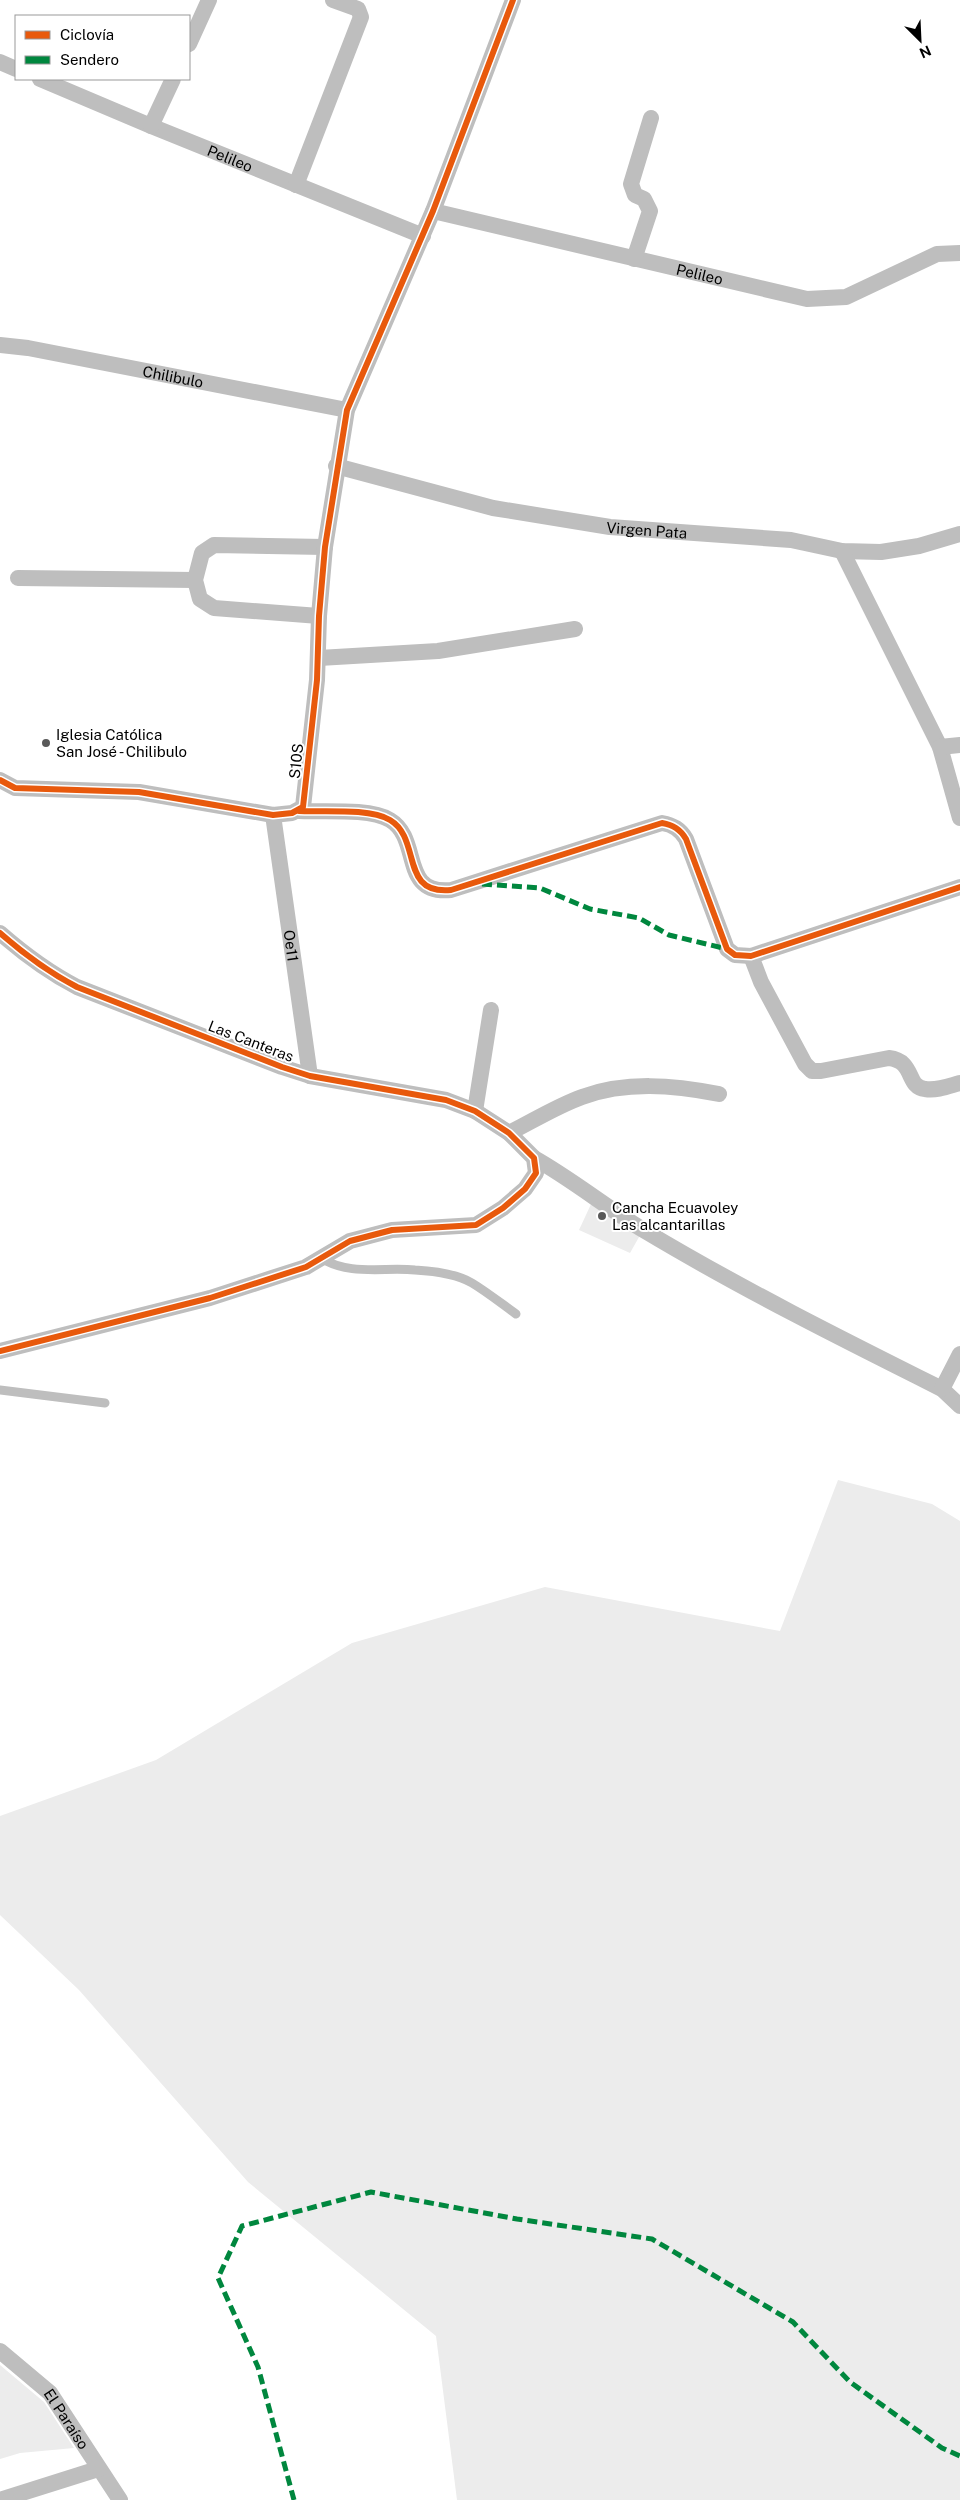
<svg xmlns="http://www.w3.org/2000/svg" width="960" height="2500" font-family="'Public Sans',sans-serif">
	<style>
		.green { fill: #ececec }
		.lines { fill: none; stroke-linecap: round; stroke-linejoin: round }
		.lane { stroke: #bebebe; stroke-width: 9 }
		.street { stroke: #bebebe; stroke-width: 16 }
		.quiet { stroke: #00873e; stroke-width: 5; stroke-dasharray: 10 5; stroke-linecap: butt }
		.cycleway-casing { stroke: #fff; stroke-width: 9 }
		.cycleway { stroke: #e8590c; stroke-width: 6 }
		.poi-dot { fill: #595959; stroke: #fff; stroke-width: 2 }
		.labels { text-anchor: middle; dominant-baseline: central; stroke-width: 4; stroke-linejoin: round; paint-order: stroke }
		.street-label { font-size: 15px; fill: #000; stroke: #fff }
		.poi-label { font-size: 15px; fill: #000; stroke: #fff; text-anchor: start }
	</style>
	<rect width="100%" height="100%" fill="#fff"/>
	<!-- green -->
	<path class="green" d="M592 1202 643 1230 630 1253 579 1230Z
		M838 1480 932 1504 960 1521V2500H457L436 2336 248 2182 79 1990 0 1915V1816L156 1760 352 1643 545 1587 780 1631Z
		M0 2365 44 2402 74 2448 20 2453 0 2459Z"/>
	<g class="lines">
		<!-- lane -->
		<path class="lane" d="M321 1258C349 1276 384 1267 415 1270 433 1271 457 1274 472 1283 487 1292 502 1304 516 1314
			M0 1390 105 1403"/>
		<!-- street -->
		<g class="street">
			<path d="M189 44 209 0"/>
			<path d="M0 62 16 69"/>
			<path id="s1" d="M40 79 151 126 423 236"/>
			<path d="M151 126 173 79"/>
			<path d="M296 185 361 17 358 9 333 0"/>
			<path id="s2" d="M433 211 807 299 846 297 937 254 960 253"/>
			<path d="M634 259 650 211 644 199 635 195 631 184 651 118"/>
			<path id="s3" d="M0 345 28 348 347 410"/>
			<path id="s4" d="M336 466 493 508 610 527 791 540 842 551 881 552 919 546 960 534"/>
			<path d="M842 551 940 747 960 818"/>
			<path d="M18 578 195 580"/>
			<path d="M319 616 214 608 200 599 195 580 202 553 214 545 325 547"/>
			<path d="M319 658 438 651 575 629"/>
			<path d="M940 747 960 745"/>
			<path d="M0 780 15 788 139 792 273 815 292 813 303 807 317 680 319 616 325 547 347 410 433 211 513 0"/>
			<path d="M299 811C324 812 370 808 390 820 422 839 399 895 451 890L662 823C673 825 680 829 686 839L727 949 735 955 751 956 960 887"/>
			<path id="s5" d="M273 815 310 1076"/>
			<path d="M0 933C24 954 48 972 77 987L282 1067 310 1076 446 1100 475 1111 509 1133 534 1158 536 1173 525 1189 503 1208 476 1225 392 1230 350 1241 306 1267 210 1298 0 1351"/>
			<path d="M751 956 761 982 805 1064 812 1071H821L889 1058C915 1061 906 1087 925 1089 937 1091 949 1086 960 1083"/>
			<path d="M475 1111 491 1010"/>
			<path d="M509 1133C533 1121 557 1106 582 1097 626 1081 673 1085 719 1094"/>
			<path d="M534 1158C573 1180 607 1208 645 1231 742 1289 842 1339 942 1389L960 1406"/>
			<path d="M942 1389 960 1354"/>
			<path id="s6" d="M0 2351 50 2393 120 2500"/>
			<path d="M0 2500 98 2469"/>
		</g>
		<!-- quiet -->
		<path class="quiet" d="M482 884 540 888 590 909 639 918 669 935 727 949
			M294 2500 258 2367 218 2278 242 2226 371 2192 517 2219 652 2239 793 2322 850 2382 942 2448 960 2456"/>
		<!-- cycleway casing -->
		<g class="cycleway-casing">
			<path id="cycleway" d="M0 780 15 788 139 792 273 815 292 813 303 807 317 680 319 616 325 547 347 410 433 211 513 0
				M299 811C324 812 370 808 390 820 422 839 399 895 451 890L662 823C673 825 680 829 686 839L727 949 735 955 751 956 960 887
				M0 933C24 954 48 972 77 987L282 1067 310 1076 446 1100 475 1111 509 1133 534 1158 536 1173 525 1189 503 1208 476 1225 392 1230 350 1241 306 1267 210 1298 0 1351"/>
		</g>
		<!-- cycleway -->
		<use href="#cycleway" class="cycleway"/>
	</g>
	<!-- markers -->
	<g class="poi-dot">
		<circle cx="46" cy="743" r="5"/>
		<circle cx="602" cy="1216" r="5"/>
	</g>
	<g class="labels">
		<!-- street labels -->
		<g class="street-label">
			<text stroke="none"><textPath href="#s1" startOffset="206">Pelileo</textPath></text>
			<text stroke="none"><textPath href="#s2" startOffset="274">Pelileo</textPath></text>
			<text stroke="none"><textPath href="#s3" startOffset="176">Chilibulo</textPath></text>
			<text stroke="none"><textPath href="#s4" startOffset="318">Virgen Pata</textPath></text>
			<text transform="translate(296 761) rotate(-84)">S10S</text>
			<text stroke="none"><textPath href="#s5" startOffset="132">Oe11</textPath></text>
			<text transform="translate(251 1041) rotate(21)">Las Canteras</text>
			<text stroke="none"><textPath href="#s6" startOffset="96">El Paraíso</textPath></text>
		</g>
		<!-- poi labels -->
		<g class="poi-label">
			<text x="56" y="734">Iglesia Católica<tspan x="56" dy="17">San José - Chilibulo</tspan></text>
			<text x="612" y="1207">Cancha Ecuavoley<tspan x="612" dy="17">Las alcantarillas</tspan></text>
		</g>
	</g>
	<!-- legend -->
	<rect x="15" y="15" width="175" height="65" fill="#ffffff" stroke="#999999"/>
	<rect x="25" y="31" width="25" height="8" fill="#e8590c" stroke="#999999"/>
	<text x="60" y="40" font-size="15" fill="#000000">Ciclovía</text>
	<rect x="25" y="56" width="25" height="8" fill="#00873e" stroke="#999999"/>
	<text x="60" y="65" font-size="15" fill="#000000">Sendero</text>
	<!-- north arrow -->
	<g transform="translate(920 40) rotate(156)" stroke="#ffffff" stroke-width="4" paint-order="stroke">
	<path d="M0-4L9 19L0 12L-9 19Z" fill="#000000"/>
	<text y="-8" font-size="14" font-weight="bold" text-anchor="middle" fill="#000000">N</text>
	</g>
</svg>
